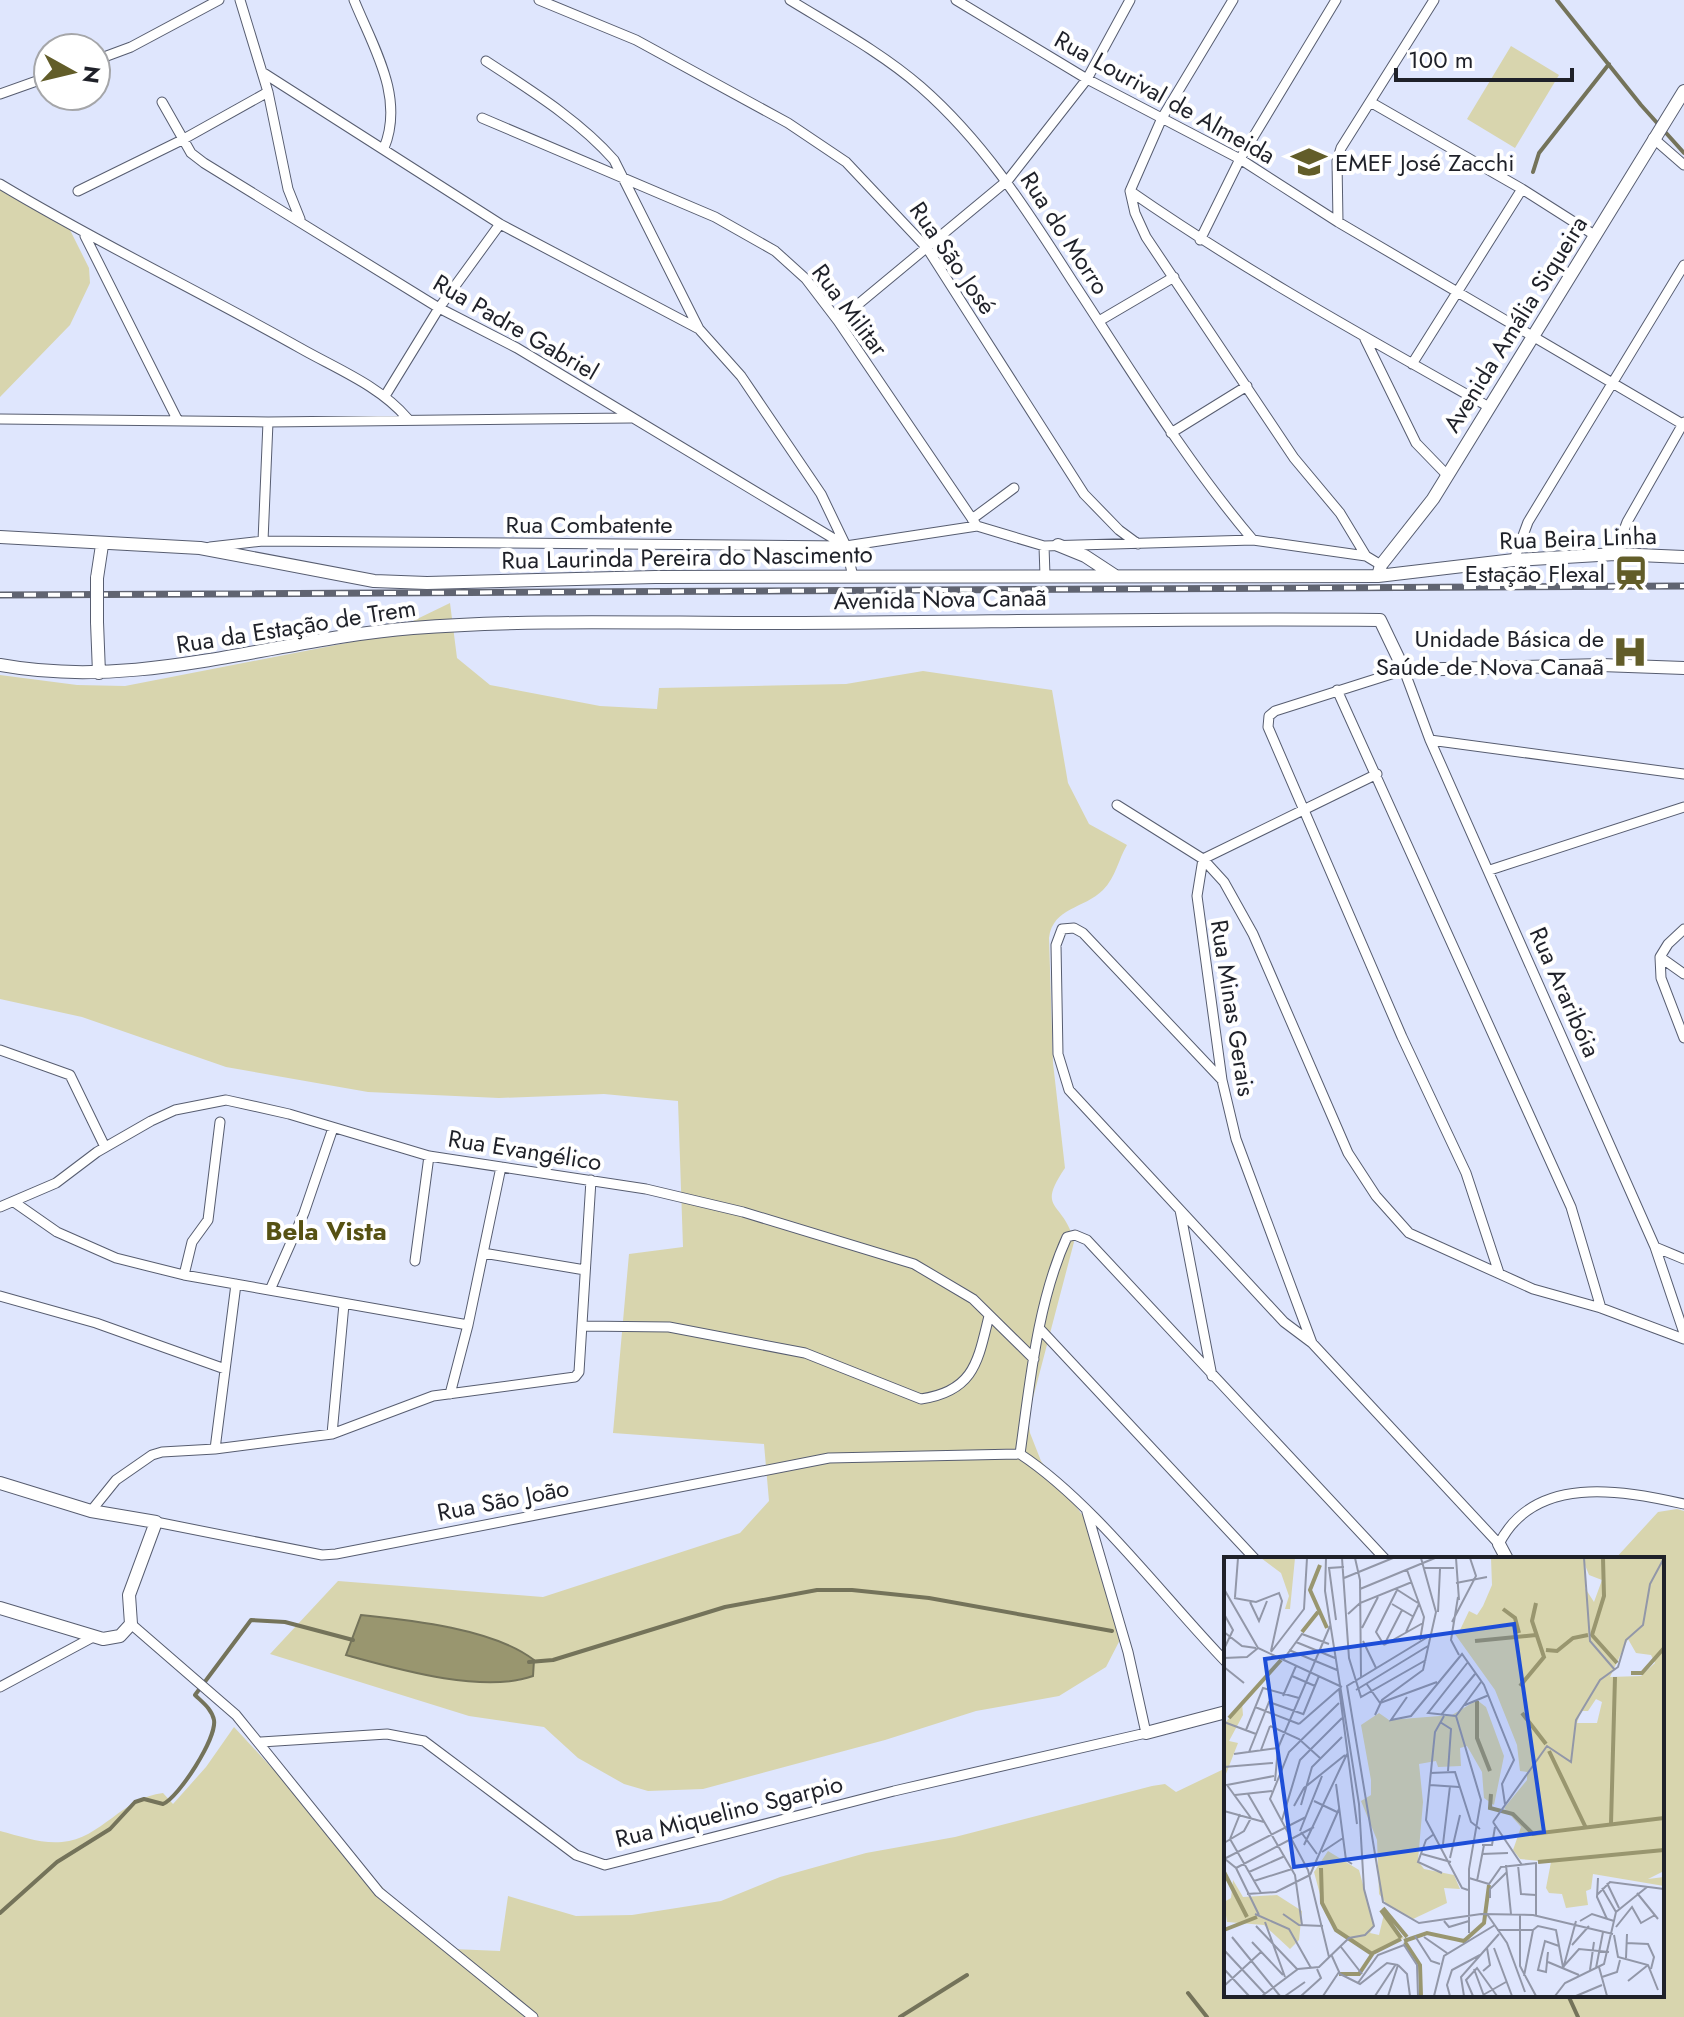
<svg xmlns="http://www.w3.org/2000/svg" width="1684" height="2017" font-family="Jost,sans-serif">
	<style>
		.green { fill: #d8d5ae; fill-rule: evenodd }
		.water { fill: #99966f; stroke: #74735a; stroke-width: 2 }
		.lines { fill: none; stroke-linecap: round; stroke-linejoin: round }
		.stream { stroke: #74735a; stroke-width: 4 }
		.street-casing { stroke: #575d70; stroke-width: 11 }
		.secondary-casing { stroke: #575d70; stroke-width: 14 }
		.street { stroke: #fff; stroke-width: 9 }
		.secondary { stroke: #fff; stroke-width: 12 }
		.rail-casing { stroke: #606471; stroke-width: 7 }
		.rail { stroke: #fff; stroke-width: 4; stroke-dasharray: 12; stroke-linecap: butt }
		.secondary-bridge-casing { stroke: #575d70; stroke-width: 14; stroke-linecap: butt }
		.secondary-bridge { stroke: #fff; stroke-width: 12 }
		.labels { text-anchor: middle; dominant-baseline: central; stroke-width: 8; stroke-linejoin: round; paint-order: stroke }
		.street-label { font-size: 24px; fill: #1f2129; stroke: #fff }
		.poi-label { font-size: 24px; fill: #1f2129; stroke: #fff; text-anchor: end }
		.neighbourhood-label { font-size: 26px; font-weight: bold; fill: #565113; stroke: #fff }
		.inset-river { fill: none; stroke: #99966f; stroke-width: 4 }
		.inset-road { fill: none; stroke: #9297a8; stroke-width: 2 }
		.view { fill: #1d4ed8; fill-opacity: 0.15; stroke: #1d4ed8; stroke-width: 4 }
		.inset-edge { fill: none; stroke: #1f2129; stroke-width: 4 }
	</style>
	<rect width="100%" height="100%" fill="#dfe6fd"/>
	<!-- green -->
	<path class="green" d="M1511 46 1559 75 1515 148 1467 119Z
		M0 188 70 230 89 268 90 283 70 325 0 397Z
		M450 603 457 658 490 685 600 706 657 709 659 688 846 684 923 671 1052 690 1068 783 1089 824 1127 845C1118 860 1116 877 1103 890 1084 909 1053 907 1049 938L1053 1063 1065 1168C1035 1212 1064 1200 1074 1242L1028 1417 1030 1433 1041 1461 1084 1517 1101 1547 1112 1578 1123 1634 1106 1667 1059 1696 976 1711 885 1740 703 1789 648 1791 624 1784 578 1758 544 1727 469 1716 270 1654 338 1581 543 1597 740 1533 769 1501 764 1444 613 1433 629 1254 683 1247 678 1101 604 1094 499 1098 368 1092 226 1067 82 1017 0 999V675L77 685 125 686 382 636ZM361 1615 463 1632 520 1681 475 1680 400 1669Z
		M1677 1509 1684 1511V2017H0V1831C20 1836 41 1844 62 1842 101 1839 123 1797 163 1793L173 1804 206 1767 234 1727 433 1942 453 1949 500 1951 508 1896 576 1916 632 1915 721 1901 780 1877 866 1853 955 1837 1152 1786 1165 1784 1176 1792 1226 1768V1995H1662V1559H1615L1658 1512Z"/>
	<!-- water -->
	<path class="water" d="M361 1615C411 1620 494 1629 534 1660L533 1676C483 1694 397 1669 346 1655Z"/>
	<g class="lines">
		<!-- stream -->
		<path class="stream" d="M1557 0 1641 105 1684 153
			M1533 172 1539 153 1609 64
			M529 1662 553 1660 725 1607 817 1590H852L929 1598 1112 1631
			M0 1913 57 1862 110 1829 135 1802 144 1799 163 1804C179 1797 217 1738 214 1720 212 1709 202 1702 195 1695L251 1620 285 1622 353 1640
			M1188 1993 1207 2017
			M1568 1995 1578 2017
			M900 2017 967 1975"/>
		<!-- street casing -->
		<g class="street-casing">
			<path id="street" d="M240 0 268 92 288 189 300 219
				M354 0C373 47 405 97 384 148
				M539 0 636 40 788 123 846 162 927 248 1084 494 1119 530 1138 544
				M790 0C834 27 882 53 921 87 985 143 1028 212 1073 282 1131 370 1185 460 1253 540
				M956 0 1087 79 1240 159 1338 222 1684 425
				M1233 0 1162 118 1130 191 1135 213 1146 237 1294 458 1340 513 1366 556 1381 565
				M96 60 131 47 219 0
				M486 61C530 90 579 120 614 160L699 329 741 376 821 494 845 544
				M262 72 500 224 697 328
				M0 94 48 77
				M162 102 191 153 204 163 439 308 517 348 846 546 853 577
				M1372 103 1522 189 1596 236
				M482 118 715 217 775 251 806 279 838 321 977 526 1044 546 1253 540 1366 556
				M1653 138 1684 165
				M0 184C98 243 201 292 300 348 337 369 380 386 407 418
				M78 191 182 140 268 92
				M1130 191C1245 271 1367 338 1489 407
				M1338 222 1337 161 1341 148 1434 0
				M85 236 177 419
				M1200 240 1240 159 1336 0
				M838 321 1008 180 1087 79 1130 0
				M1099 321 1174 277
				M1365 339 1416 443 1447 475
				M1412 364 1522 189
				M385 396 439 308 500 224
				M0 419 268 422 631 418
				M1171 433 1247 386
				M972 519 1014 488
				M263 541 268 422
				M1044 546 1045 576
				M210 547 263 541 846 546 977 526
				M1615 554 1627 522 1684 422
				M1514 560 1528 522 1684 265
				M1337 690 1571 1207 1601 1308
				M1430 740 1684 774
				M1117 805 1203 859 1224 882 1253 934 1348 1153 1376 1196 1409 1233 1533 1289 1601 1308 1684 1339
				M1490 870 1684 807
				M1660 957 1661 978 1684 1038
				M1660 957 1668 944 1684 929
				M1660 957 1684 974
				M0 1050 70 1075 105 1147
				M1222 1080 1083 933 1074 928 1062 929 1056 945 1058 1054 1069 1090 1284 1322 1312 1343 1499 1544C1534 1474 1621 1490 1684 1504
				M14 1202 57 1232 116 1258 184 1275 468 1325
				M0 1207 56 1183 97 1152 151 1121 175 1110 226 1100 289 1114 429 1156 646 1189 743 1212 914 1264 973 1299 1034 1359
				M1180 1210 1212 1376
				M1655 1247 1684 1259
				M483 1253 585 1270
				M415 1261 429 1156
				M1499 1273 1466 1173 1402 1037 1268 727 1269 716 1275 711 1404 670 1430 740 1655 1247 1684 1333
				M184 1275 192 1242 208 1220 220 1122
				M270 1290 304 1213 333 1128
				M0 1296 96 1323 225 1369
				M582 1326 669 1327 805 1353 921 1399C975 1391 978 1360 989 1316
				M1041 1330 1255 1559
				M1312 1343 1236 1139 1222 1080 1197 896 1203 859 1377 774
				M450 1394 468 1325 501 1167
				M332 1434 344 1304
				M215 1449 236 1284
				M1020 1454C1030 1383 1037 1303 1067 1237L1075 1235 1087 1240 1385 1559
				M1020 1454C1093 1502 1164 1598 1226 1662
				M91 1511 116 1480 152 1455 162 1452 215 1449 332 1434 433 1396 575 1377 579 1372 591 1180
				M156 1522 322 1555 336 1554 829 1458 1020 1454
				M131 1624 236 1715 379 1892 533 2017
				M0 1687 95 1636
				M261 1742 387 1734 424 1741 576 1855 605 1865 894 1791 1146 1733 1128 1652 1087 1512"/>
		</g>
		<!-- secondary casing -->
		<g class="secondary-casing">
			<path id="secondary" d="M0 537 200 548 374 581 427 583 655 577 1378 576 1514 560 1615 554 1684 557
				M1058 545 1085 556 1114 575
				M1378 576 1381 565 1433 499 1684 91
				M97 578 102 545
				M97 622 99 673
				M0 665C141 691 274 639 413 628 541 618 669 624 796 623 991 622 1186 618 1380 620L1404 670 1601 665 1684 668
				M0 1483 91 1511 156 1522 129 1595 131 1624 120 1636 103 1639 0 1608
				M1499 1544 1507 1559
				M1146 1733 1226 1712"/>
		</g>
		<!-- street -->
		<use href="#street" class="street"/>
		<!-- secondary -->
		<use href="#secondary" class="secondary"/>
		<!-- rail casing -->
		<g class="rail-casing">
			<path id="rail" d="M0 595 1684 586"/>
		</g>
		<!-- rail -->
		<use href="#rail" class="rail"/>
		<!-- secondary-bridge casing -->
		<g class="secondary-bridge-casing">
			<path id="secondary-bridge" d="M97 578V622"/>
		</g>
		<!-- secondary-bridge -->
		<use href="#secondary-bridge" class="secondary-bridge"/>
	</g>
	<!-- icons -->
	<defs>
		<g id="school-bare" transform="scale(2.76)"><path d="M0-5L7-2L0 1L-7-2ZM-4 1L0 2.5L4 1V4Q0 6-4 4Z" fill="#625d29" stroke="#fff" stroke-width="2.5" paint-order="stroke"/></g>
		<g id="station-bare" transform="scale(2.76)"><path d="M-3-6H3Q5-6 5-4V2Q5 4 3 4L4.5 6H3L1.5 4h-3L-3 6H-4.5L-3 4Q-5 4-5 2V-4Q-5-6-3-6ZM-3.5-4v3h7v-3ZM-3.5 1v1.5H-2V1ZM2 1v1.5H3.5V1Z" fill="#625d29" stroke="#fff" stroke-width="2.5" paint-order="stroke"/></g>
		<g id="hospital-bare" transform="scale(2.76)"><path d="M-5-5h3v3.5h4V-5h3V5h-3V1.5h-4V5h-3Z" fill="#625d29" stroke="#fff" stroke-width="2.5" paint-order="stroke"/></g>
	</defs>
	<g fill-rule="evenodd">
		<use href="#school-bare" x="1309" y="162"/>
		<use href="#station-bare" x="1631" y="573"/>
		<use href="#hospital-bare" x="1630" y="652"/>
	</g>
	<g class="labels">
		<!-- street labels -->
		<g class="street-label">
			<text transform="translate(1165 97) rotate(29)">Rua Lourival de Almeida</text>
			<text transform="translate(1065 233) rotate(57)">Rua do Morro</text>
			<text transform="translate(953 258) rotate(55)">Rua São José</text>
			<text transform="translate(850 310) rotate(53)">Rua Militar</text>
			<text transform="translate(1515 324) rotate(-58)">Avenida Amália Siqueira</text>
			<text transform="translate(516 327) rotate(30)">Rua Padre Gabriel</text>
			<text x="589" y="524">Rua Combatente</text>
			<text transform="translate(1578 538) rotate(-2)">Rua Beira Linha</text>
			<text transform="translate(687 557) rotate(-1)">Rua Laurinda Pereira do Nascimento</text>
			<text transform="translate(940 599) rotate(-1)">Avenida Nova Canaã</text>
			<text transform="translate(296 626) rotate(-9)">Rua da Estação de Trem</text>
			<text transform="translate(1565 992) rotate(66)">Rua Araribóia</text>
			<text transform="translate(1233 1008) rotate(81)">Rua Minas Gerais</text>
			<text transform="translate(525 1150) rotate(9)">Rua Evangélico</text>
			<text transform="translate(503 1500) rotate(-11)">Rua São João</text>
			<text transform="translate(729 1811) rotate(-14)">Rua Miquelino Sgarpio</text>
		</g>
		<!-- poi labels -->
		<g class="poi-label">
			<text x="1335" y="162" text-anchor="start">EMEF José Zacchi</text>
			<text x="1605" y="573">Estação Flexal</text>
			<text x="1604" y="638">Unidade Básica de<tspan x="1604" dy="28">Saúde de Nova Canaã</tspan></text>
		</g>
		<!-- neighbourhood labels -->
		<g class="neighbourhood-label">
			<text x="326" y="1231">Bela Vista</text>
		</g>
	</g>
	<!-- overview -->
	<g transform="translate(1224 1557)">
		<rect width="440" height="440" fill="#dfe6fd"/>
		<path d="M37 1H71L66 52H61L65 39 57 16ZM267 1H440V314L424 322 440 320V329L369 317 367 332 362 334 364 348 342 351 338 337 325 336 322 331 327 305 296 302 289 293 297 270 280 251 303 223V215L296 214 293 188 271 133 228 73H236L245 54 253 58 259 49 268 28ZM361 8 365 18 378 23 370 45 361 31ZM404 82 412 96 427 98 431 106 417 119 386 120ZM372 142 378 145 373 166H353L357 154H364ZM253 143 262 150 280 199 270 248 260 241 258 215 243 189 236 191 237 209 214 210 212 204 195 207 199 245 194 304 200 312 230 318 236 332 220 331 223 346 189 362 164 349 155 337 153 283 137 244 147 238V223L137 168 155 156 165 163 228 158ZM18 146 19 158 5 184 14 186 0 222V167ZM104 294 135 313 150 368 146 376 155 378 160 357 180 381 147 397 113 375 101 356 90 315ZM9 323 19 340 53 338 78 354 75 383 66 392 40 368 3 365 0 345 7 341Z" fill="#d8d5ae" fill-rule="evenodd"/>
		<path class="inset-river" d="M379 1 380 39 368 78 393 106M96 8 86 33 103 71M279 52 291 61 295 76M78 75 94 55M251 84 312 78M322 93 333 94 349 81 364 78M407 116H418L440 91M296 129 320 100 308 64 312 46M253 144V181L266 214M298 156 322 187M5 161 57 103M325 194 362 271M267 237 266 251 289 257 309 277 440 261M387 267 391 120M314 305 440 293M97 311 98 346 112 373 148 397M0 315 23 360M159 351 183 380M157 353 177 381M0 373 33 360M180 384 203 376 240 384 260 366 265 328M181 385 196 408 197 439M115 417H135L149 396 177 382"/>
		<path class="inset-road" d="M118 1 125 101 137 140 202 103M131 1 136 23 137 120M232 1 235 43M360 1 366 84 391 113M200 11H230M183 13 200 60 196 83M120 21 169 1M232 26 263 20M0 32 34 91 118 130M136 32 211 1M172 32 194 46M11 40 14 1M234 40 227 83 235 98M10 41 32 45 55 36 58 44 47 94M26 45 35 64 43 44M168 47 190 60M214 55 216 12M0 57 9 73 0 92M124 57 136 46 188 25M112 63 105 11 120 10M228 65 252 19 246 1M138 71 154 40M0 75 18 89 32 91M182 75 195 47M207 78 123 129 159 345 195 366 257 357 309 358 389 377M139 84 152 111M72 85 111 101M160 88 152 75 173 33M160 88 199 66M160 88 178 53M65 93 113 113M47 95 80 52 83 1M0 101 23 100 34 91M59 103 78 77 105 87M0 110 20 126M68 119 91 129M142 126 156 146M115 131 133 267M132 133 204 89M59 139 72 109M183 140 167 163 187 159 238 97 260 128 290 203 278 227 281 247M156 146 213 125M241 148 265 138M31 150 75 167M79 158 95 119M151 158 158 143 199 113 212 55 197 1M217 158 251 117M220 159 211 175 202 263 238 331 244 333M232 159 257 243 245 312V376M232 159 204 156 244 105M232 159 257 125M0 165 32 177M216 165 227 172 224 214M75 167 115 132M46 169 75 182 96 201M22 173 39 131 75 141M37 193 46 169M25 195 45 145 79 157M10 197 54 191M0 210 49 206M206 216 231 215 247 265 256 272M51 224 54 191 106 69M112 227 122 303 128 307M206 228 235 230M24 237 71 318 78 368M11 238 48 234M90 244 113 255M77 248 88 210 118 180M70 249 80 231 121 198M0 254 40 265M27 261 3 228 50 219M58 263 76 203 118 161M269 265 323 189 347 205 352 163 376 123 394 110 402 83 419 68 426 27 440 1M269 265 298 308M76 274 98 219M77 275 93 297M210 277 202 283 194 305 218 316M6 282 37 336M6 282 16 257M0 286 20 274 27 261M219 287 226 229M80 288 123 197M258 288H268L271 270M98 295 119 281M198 297 227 305M258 297 284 296M226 301 236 258M0 302 82 260M1 302 12 311 35 358M282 308 287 357M294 308 297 337 312 338M12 311 90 270M25 315 61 299M86 318 115 252M245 321 265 327 277 310 312 306V358M374 321 373 340 383 362M30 324 68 312M253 324 260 288M383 326 395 351M378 331 392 355M413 336 434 362M23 337 52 335 86 318M373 338 386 325 440 332M266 341V332L283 315M31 357 65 372 87 411M59 357 75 368 99 369M263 357 283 386 301 435M296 358V409L312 439M220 364 225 370 245 364M356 364 368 357 390 364M41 365 61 420M32 369 73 412M392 370 408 350 417 366 431 358M273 373H309M390 378 394 400 424 408 434 433M191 379 207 404 216 407M8 380 56 439M200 380 223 396M28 385 59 418M402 386 424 387 430 400 427 412M348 388 365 369M117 390 138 417M270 391 288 439M0 393 41 437M107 397 116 417 136 427 163 406 174 408M105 400 84 313 46 242 65 195 115 146M402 401 403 377M323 404 324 395 322 415 314 413 321 384 335 389M324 405 355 418M174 408 183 417 186 439M375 410 383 439M372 411 379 375M0 412 25 439M250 412 260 439M339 412 352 364M366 413 370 385M259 414 266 408 263 391M300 419 309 373 314 369 332 373 339 410 355 392 385 395M378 420 393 415 396 403M404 424 424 408M134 426 154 398 180 388 193 408 194 439M0 429 37 395M259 438 282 425M38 439 74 412 95 410 125 381 141 378 150 369 140 332 135 247 101 34 102 1M61 439 81 425M77 439 97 421 93 412M99 439 115 415M151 439 172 407M164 439 174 408M210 439 220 399 271 368M226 439 223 428 228 413 256 398M240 439 237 420 275 377M249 439 242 423 253 411 273 439M331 439 341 426 380 407 392 355 423 330M352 439 378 428"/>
		<path class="view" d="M290 67 320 275 70 310 41 102Z"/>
		<rect width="440" height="440" class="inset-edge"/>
	</g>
	<!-- north arrow -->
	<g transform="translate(72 72) rotate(98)"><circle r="38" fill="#ffffff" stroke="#a5a6a9" stroke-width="2"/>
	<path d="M0-6L14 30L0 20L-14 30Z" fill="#625d29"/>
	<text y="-12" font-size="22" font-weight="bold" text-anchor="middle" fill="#1f2129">N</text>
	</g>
	<!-- scale -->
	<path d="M1396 68v12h176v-12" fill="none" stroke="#1f2129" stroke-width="4"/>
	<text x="1408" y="68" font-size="24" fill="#1f2129" stroke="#ffffff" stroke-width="6" paint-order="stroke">100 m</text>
</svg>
